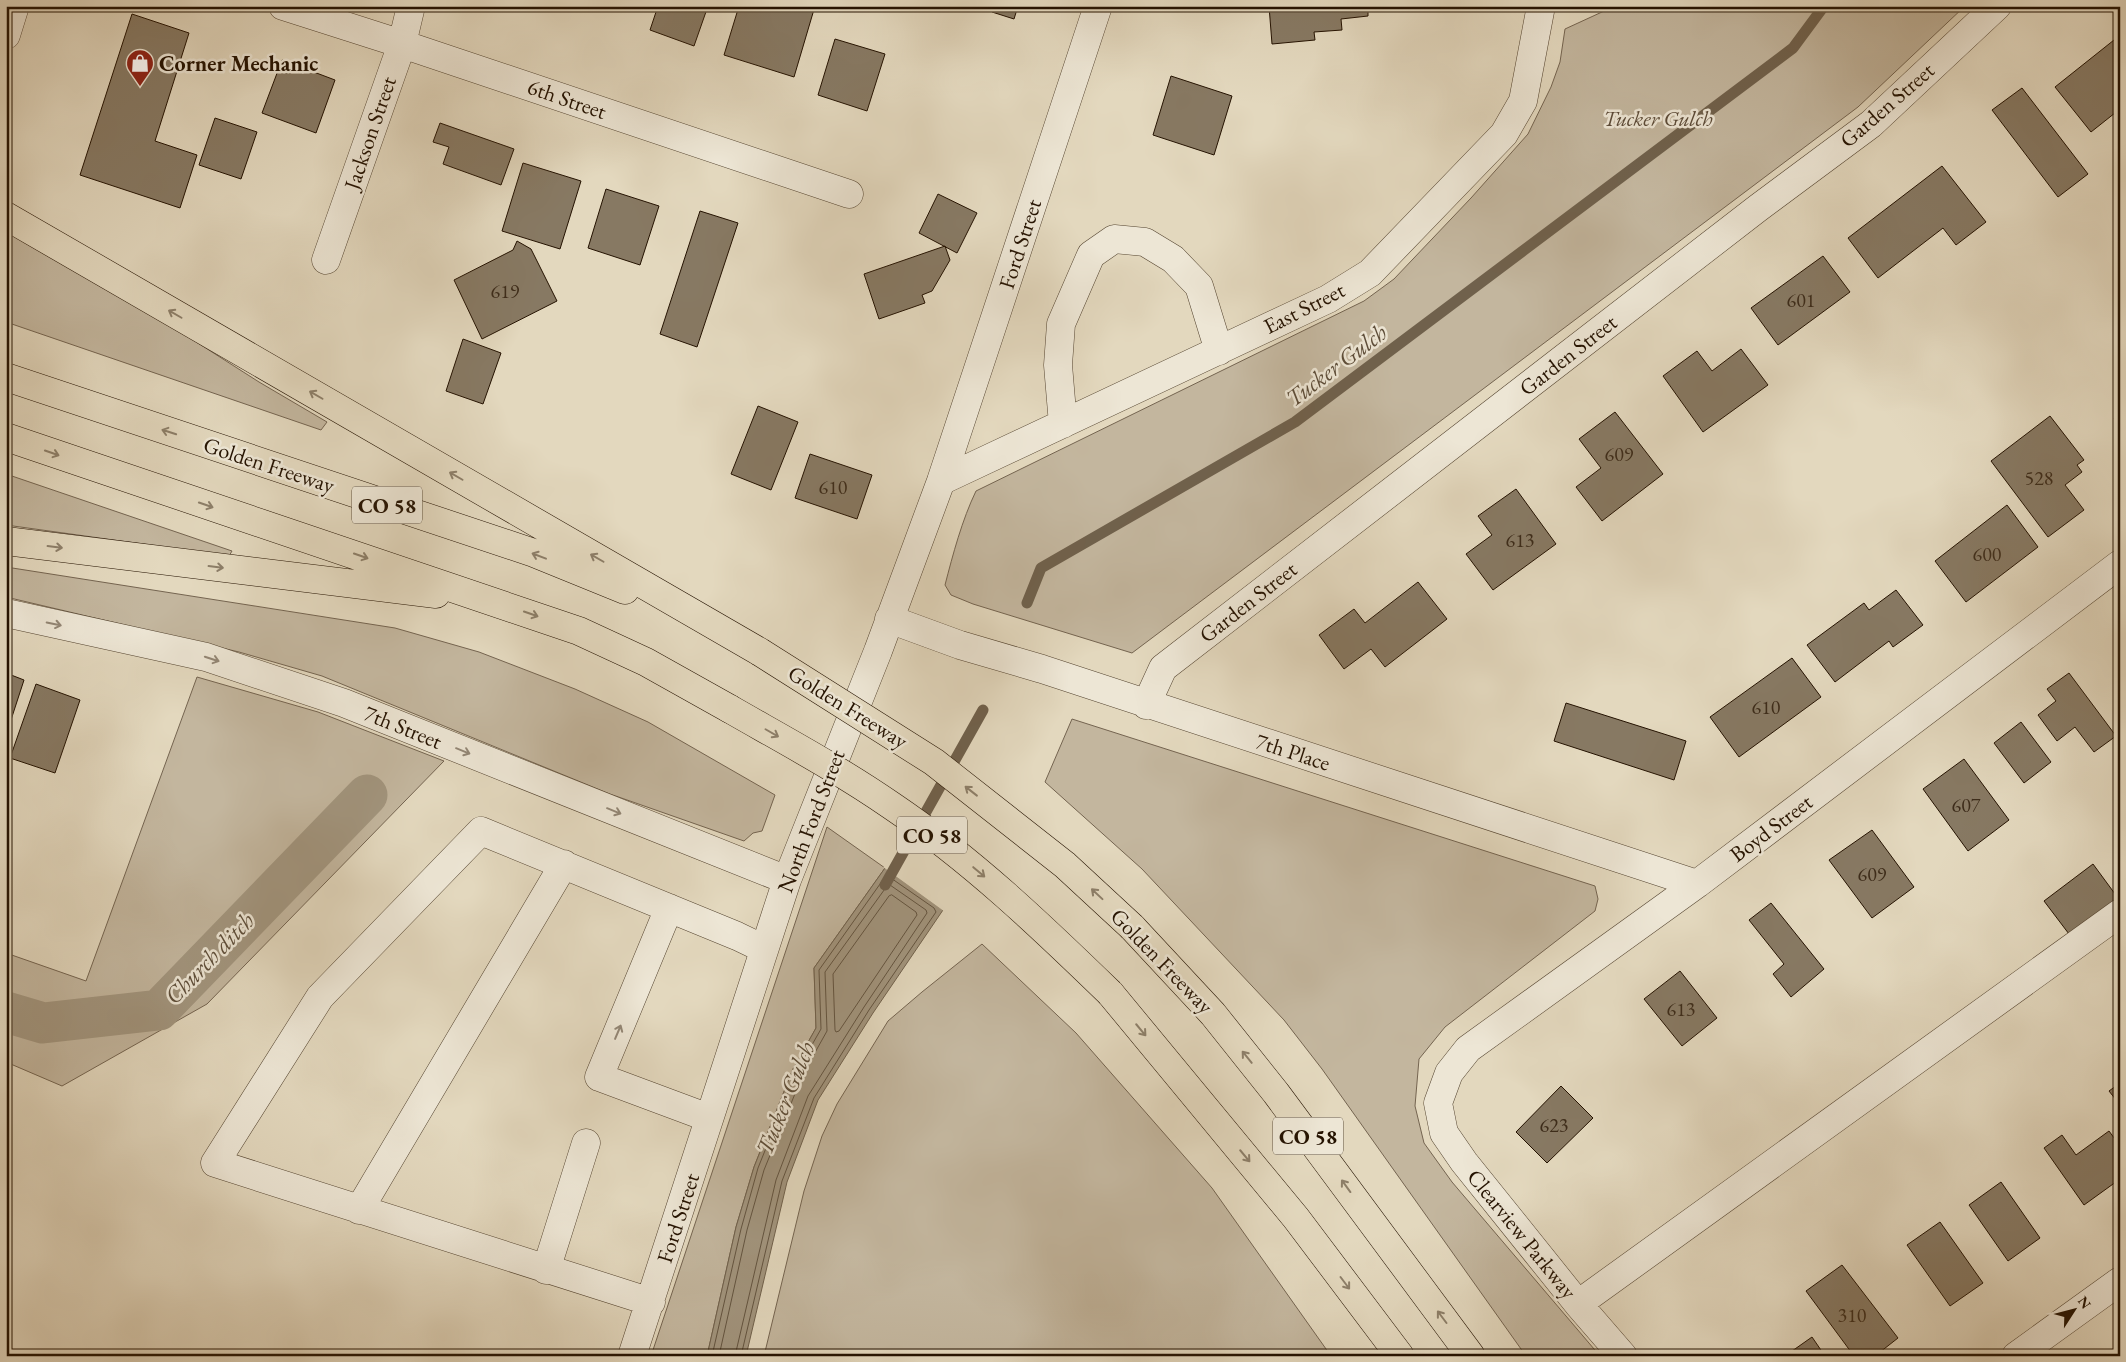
<svg xmlns="http://www.w3.org/2000/svg" width="2126" height="1362" font-family="'EB Garamond',serif">
	<style>
		.green { fill: #c3b69e; stroke: #746450 }
		.water { fill: #a2957e; stroke: #70614c }
		.pier { fill: #e3d8be }
		.lines { fill: none; stroke-linecap: round; stroke-linejoin: round }
		.shore { stroke: #635440; stroke-width: 1 }
		.stream { stroke: #70614c; stroke-width: 11 }
		.canal { stroke: #a2957e; stroke-width: 41 }
		.building { fill: #877963; stroke: #241201 }
		.minor-casing { stroke: #544430; stroke-width: 29 }
		.highway-casing { stroke: #241201; stroke-width: 29 }
		.minor { stroke: #ede6d5; stroke-width: 28 }
		.highway { stroke: #e3d8be; stroke-width: 28 }
		.highway-bridge-casing { stroke: #241201; stroke-width: 29; stroke-linecap: butt }
		.highway-bridge { stroke: #e3d8be; stroke-width: 28 }
		.oneway { stroke: #8d7f69 }
		.oneway2 { stroke: #938776 }
		.labels { text-anchor: middle; dominant-baseline: central; stroke-width: 5; stroke-linejoin: round; paint-order: stroke }
		.number-label { font-size: 20px; fill: #3d2c1a }
		.shield { fill: #ede6d5; stroke: #605241; stroke-width: 1 }
		.shield-label { font-size: 21px; font-weight: bold; fill: #241201 }
		.poi-label { font-size: 22px; font-weight: bold; fill: #241201; stroke: #ede6d5; text-anchor: start }
		.street-label { font-size: 22px; fill: #241201; stroke: #ede6d5 }
		.park-label { font-size: 22px; font-style: italic; fill: #5c4b38; stroke: #ede6d5 }
		.water-label { font-size: 24px; font-style: italic; fill: #5d4d39; stroke: #ede6d5 }
	</style>
	<rect width="100%" height="100%" fill="#e3d8be"/>
	<filter id="stains"><feTurbulence type="fractalNoise" baseFrequency=".004" numOctaves="4"/><feColorMatrix values="0 0 0 0 .2 0 0 0 0 .09 0 0 0 0 .02 0 0 0 .5 -.17"/></filter>
	<radialGradient id="worn" r=".72"><stop offset=".6" stop-color="#630" stop-opacity="0"/><stop offset="1" stop-color="#630" stop-opacity=".3"/></radialGradient>
	<!-- green -->
	<path class="green" d="M1615 6H1965L1858 107 1132 653 973 604 951 595 945 585C953 554 962 520 976 491L1364 301 1394 279 1471 198 1528 134 1551 87 1560 62 1565 29Z
		M6 230 71 262 259 382 327 422 321 430 6 322Z
		M6 474 232 551 229 556 6 525Z
		M6 567 395 628 479 652 575 689 648 722 775 795 762 831 753 833 744 841 610 794 322 676 239 652 6 597Z
		M197 677 318 712 444 761 207 1004 62 1086 6 1062V953L86 981Z
		M1072 719 1595 886 1598 899 1595 911 1445 1027 1419 1059 1415 1106 1424 1143 1452 1182 1600 1356H1526L1322 1069 1284 1020 1142 869 1045 782Z
		M827 827 885 868 814 968 816 1028 793 1069 754 1167 736 1227 707 1356H651Z
		M982 944 1076 1033 1212 1188 1331 1356H764L804 1191 822 1136 837 1104 888 1021 922 992Z"/>
	<!-- water -->
	<path class="water" d="M885 868 943 910 873 1013 818 1100 787 1182 746 1356H707L736 1227 754 1167 793 1069 816 1028 814 968Z"/>
	<!-- pier -->
	<path class="pier" d="M887 866 939 902 945 909V912L883 867Z"/>
	<g class="lines">
		<!-- shore -->
		<path class="shore" d="M892 895 916 912 917 915 839 1031 836 1032 835 1030 833 974 889 896Z
			M712 1356 741 1229 758 1168 797 1071 821 1029 819 970 885 877 888 876 934 908 936 912 869 1010 814 1098 782 1181 741 1356
			M719 1356 747 1230 764 1170 803 1074 827 1031 825 972 887 886 890 885 926 910 927 913 864 1007 808 1096 776 1180 735 1356"/>
		<!-- stream -->
		<path class="stream" d="M1027 603 1041 568 1295 422 1793 48 1824 6
			M885 885 983 710"/>
		<!-- canal -->
		<path class="canal" d="M6 1012 43 1023 159 1010 367 795"/>
	</g>
	<!-- building -->
	<path class="building" d="M658 6H708L694 46 650 30Z
		M739 6H754L761 8V6H815L794 77 724 55Z
		M994 6H1018L1014 19 992 12Z
		M1269 6H1368V16L1341 19 1342 30 1314 32 1315 40 1272 44Z
		M132 14 189 33 155 141 197 155 180 208 80 175Z
		M835 39 885 54 867 111 818 95Z
		M2114 40 2120 47V109L2091 132 2055 87Z
		M282 60 335 80 316 133 262 113Z
		M1171 76 1232 96 1214 155 1153 135Z
		M2022 88 2088 174 2058 197 1992 110Z
		M215 118 257 132 241 179 199 165Z
		M440 123 514 149 501 185 443 164 449 147 433 142Z
		M523 163 581 181 560 249 502 231Z
		M1942 166 1986 222 1956 245 1943 228 1878 278 1848 238Z
		M606 189 659 206 640 265 588 248Z
		M938 194 977 213 957 253 919 233Z
		M700 211 738 223 697 347 660 334Z
		M517 241 531 249 557 301 482 339 454 280 513 250Z
		M945 246 950 260 932 291 922 295 925 303 879 319 864 274Z
		M1823 256 1850 292 1778 345 1751 308Z
		M463 339 501 353 483 404 446 391Z
		M1741 349 1768 385 1703 432 1663 376 1697 351 1712 371Z
		M758 406 798 422 771 490 731 474Z
		M1615 412 1663 474 1602 521 1576 487 1601 468 1579 439Z
		M2120 414V426L2114 418Z
		M2050 416 2084 460 2077 465 2082 472 2065 485 2084 510 2048 537 1991 461Z
		M810 454 872 475 857 519 795 498Z
		M1516 489 1556 544 1493 590 1466 554 1492 535 1478 516Z
		M2007 505 2038 547 1966 602 1935 561Z
		M1418 582 1447 619 1385 667 1371 649 1344 669 1319 635 1354 609 1365 623Z
		M1896 590 1923 625 1893 647 1889 641 1835 682 1807 645 1864 603 1869 610Z
		M1792 658 1821 697 1739 757 1710 717Z
		M6 673 24 680 9 726 6 725Z
		M2069 673 2116 736 2094 752 2075 727 2057 741 2038 715 2056 701 2047 689Z
		M36 684 80 700 55 773 10 758Z
		M1566 703 1686 741 1674 780 1554 741Z
		M2021 722 2051 762 2024 783 1994 743Z
		M1964 759 2009 820 1968 851 1923 789Z
		M1872 830 1914 887 1872 918 1829 860Z
		M2093 864 2118 898 2069 934 2044 901Z
		M1771 903 1824 969 1791 997 1773 974 1784 964 1749 920Z
		M1680 971 1717 1018 1682 1046 1644 999Z
		M2120 1083V1105L2109 1091Z
		M1561 1086 1593 1118 1547 1163 1516 1132Z
		M2109 1131 2120 1146V1179L2084 1205 2044 1148 2062 1135 2076 1155Z
		M2001 1182 2040 1238 2008 1261 1969 1205Z
		M1940 1222 1983 1283 1950 1306 1907 1245Z
		M1842 1265 1898 1338 1875 1356H1854L1806 1291Z
		M1812 1337 1825 1356H1785Z"/>
	<g class="lines">
		<!-- minor casing -->
		<g class="minor-casing">
			<path id="minor" d="M283 6 402 44 849 194
				M6 35 15 6
				M326 260 402 44 411 6
				M1063 424 1058 365 1061 324 1091 255 1114 239 1145 242 1173 259 1199 286 1219 351
				M941 481 1328 299 1370 273 1504 134 1523 101 1541 6
				M6 613 206 657 344 703 787 880
				M889 619 960 645 1042 669 1697 884
				M1146 705 1163 668 1758 208 1871 124 1997 6
				M669 908 599 1077 709 1118
				M359 1210 564 864
				M546 1270 586 1143
				M651 1302 215 1163 320 997 481 831 737 936 764 949
				M1578 1304 2120 913
				M632 1356 787 880 878 651 941 481 1098 6
				M1623 1356 1578 1304 1464 1162 1444 1133 1438 1103 1449 1073 1468 1049 1697 884 2120 564
				M2016 1356 2120 1281"/>
		</g>
		<!-- highway casing -->
		<g class="highway-casing">
			<path id="highway" d="M6 216 760 652
				M6 377 534 553 625 590
				M6 437 579 631 646 662 730 709
				M6 541 436 594
				M1132 927 1213 1014 1276 1093 1471 1356
				M1110 993 1296 1218 1400 1356"/>
		</g>
		<!-- minor -->
		<use href="#minor" class="minor"/>
		<!-- highway -->
		<use href="#highway" class="highway"/>
		<!-- highway-bridge casing -->
		<g class="highway-bridge-casing">
			<path id="highway-bridge" d="M760 652 934 762 1065 865 1132 927
				M730 709C784 740 840 770 892 806 972 860 1041 926 1110 993"/>
		</g>
		<!-- highway-bridge -->
		<use href="#highway-bridge" class="highway-bridge"/>
	</g>
	<!-- one-way arrows -->
	<defs><path id="oneway-shaft" d="M-6 0H5M1.5-3L5.5 0L1.5 3" fill="none" stroke-width="1.6" stroke-linecap="round" stroke-linejoin="round" transform="scale(1.25)"/></defs>
	<g class="oneway">
		<use href="#oneway-shaft" transform="translate(175 314) rotate(-150)"/>
		<use href="#oneway-shaft" transform="translate(316 395) rotate(-150)"/>
		<use href="#oneway-shaft" transform="translate(169 432) rotate(-162)"/>
		<use href="#oneway-shaft" transform="translate(52 453) rotate(19)"/>
		<use href="#oneway-shaft" transform="translate(456 476) rotate(-150)"/>
		<use href="#oneway-shaft" transform="translate(206 505) rotate(19)"/>
		<use href="#oneway-shaft" transform="translate(55 547) rotate(7)"/>
		<use href="#oneway-shaft" transform="translate(361 556) rotate(19)"/>
		<use href="#oneway-shaft" transform="translate(539 556) rotate(-159)"/>
		<use href="#oneway-shaft" transform="translate(597 558) rotate(-150)"/>
		<use href="#oneway-shaft" transform="translate(216 567) rotate(7)"/>
		<use href="#oneway-shaft" transform="translate(531 614) rotate(19)"/>
		<use href="#oneway-shaft" transform="translate(772 733) rotate(30)"/>
		<use href="#oneway-shaft" transform="translate(971 791) rotate(-142)"/>
		<use href="#oneway-shaft" transform="translate(979 872) rotate(40)"/>
		<use href="#oneway-shaft" transform="translate(1097 894) rotate(-137)"/>
		<use href="#oneway-shaft" transform="translate(1141 1030) rotate(50)"/>
		<use href="#oneway-shaft" transform="translate(1247 1057) rotate(-129)"/>
		<use href="#oneway-shaft" transform="translate(1245 1156) rotate(50)"/>
		<use href="#oneway-shaft" transform="translate(1346 1186) rotate(-126)"/>
		<use href="#oneway-shaft" transform="translate(1345 1283) rotate(53)"/>
		<use href="#oneway-shaft" transform="translate(1442 1317) rotate(-127)"/>
	</g>
	<g class="oneway2">
		<use href="#oneway-shaft" transform="translate(54 624) rotate(12)"/>
		<use href="#oneway-shaft" transform="translate(212 659) rotate(18)"/>
		<use href="#oneway-shaft" transform="translate(463 751) rotate(22)"/>
		<use href="#oneway-shaft" transform="translate(614 811) rotate(22)"/>
		<use href="#oneway-shaft" transform="translate(618 1032) rotate(-67)"/>
	</g>
	<!-- icons -->
	<defs>
		<g id="shop-pin" transform="scale(1.4375)"><path d="M0 17L-7.5 6A9.5 9.5 0 1 1 7.5 6Z" fill="#8f2418" stroke="#ede6d5"/><path d="M-5-2.5h2.3a2.7 3.5 0 0 1 5.4 0H5L5.5 6h-11ZM-1.5-2.5h3a1.5 2.3 0 0 0-3 0Z" fill="#fff"/></g>
	</defs>
	<g fill-rule="evenodd">
		<use href="#shop-pin" x="140" y="63"/>
	</g>
	<g class="labels">
		<!-- number labels -->
		<g class="number-label">
			<text x="505" y="291">619</text>
			<text x="1801" y="300">601</text>
			<text x="1619" y="454">609</text>
			<text x="2039" y="478">528</text>
			<text x="833" y="487">610</text>
			<text x="1520" y="540">613</text>
			<text x="1987" y="554">600</text>
			<text x="1766" y="707">610</text>
			<text x="1966" y="805">607</text>
			<text x="1872" y="874">609</text>
			<text x="1681" y="1009">613</text>
			<text x="1554" y="1125">623</text>
			<text x="1852" y="1315">310</text>
		</g>
		<!-- shield labels -->
		<g class="shield">
			<rect x="352" y="486.5" width="70" height="37" rx="4"/>
			<rect x="897" y="816.5" width="70" height="37" rx="4"/>
			<rect x="1273" y="1117.5" width="70" height="37" rx="4"/>
		</g>
		<g class="shield-label">
			<text x="387" y="505">CO 58</text>
			<text x="932" y="835">CO 58</text>
			<text x="1308" y="1136">CO 58</text>
		</g>
		<!-- poi labels -->
		<g class="poi-label">
			<text x="159" y="63">Corner Mechanic</text>
		</g>
		<!-- street labels -->
		<g class="street-label">
			<text transform="translate(567 99) rotate(19)">6th Street</text>
			<text transform="translate(1887 105) rotate(-41)">Garden Street</text>
			<text transform="translate(370 133) rotate(-71)">Jackson Street</text>
			<text transform="translate(1020 244) rotate(-72)">Ford Street</text>
			<text transform="translate(1304 308) rotate(-27)">East Street</text>
			<text transform="translate(1568 355) rotate(-38)">Garden Street</text>
			<text transform="translate(269 465) rotate(18)">Golden Freeway</text>
			<text transform="translate(1248 602) rotate(-38)">Garden Street</text>
			<text transform="translate(848 707) rotate(32)">Golden Freeway</text>
			<text transform="translate(403 727) rotate(22)">7th Street</text>
			<text transform="translate(1293 752) rotate(18)">7th Place</text>
			<text transform="translate(811 821) rotate(-69)">North Ford Street</text>
			<text transform="translate(1771 828) rotate(-37)">Boyd Street</text>
			<text transform="translate(1162 961) rotate(46)">Golden Freeway</text>
			<text transform="translate(678 1218) rotate(-72)">Ford Street</text>
			<text transform="translate(1522 1234) rotate(51)">Clearview Parkway</text>
		</g>
		<!-- park labels -->
		<g class="park-label">
			<text x="1658" y="118">Tucker Gulch</text>
		</g>
		<!-- water labels -->
		<g class="water-label">
			<text transform="translate(1336 365) rotate(-37)">Tucker Gulch</text>
			<text transform="translate(209 958) rotate(-46)">Church ditch</text>
			<text transform="translate(785 1098) rotate(-68)">Tucker Gulch</text>
		</g>
	</g>
	<!-- margin -->
	<rect width="2126" height="1362" fill="none" stroke="#e3d8be" stroke-width="25"/>
	<rect x="8" y="8" width="2111" height="1347" fill="none" stroke="#241201" stroke-width="2.5"/>
	<rect x="12" y="12" width="2101" height="1337" fill="none" stroke="#241201"/>
	<!-- north arrow -->
	<g transform="translate(2074 1310) rotate(54)" stroke="#ede6d5" stroke-width="4" paint-order="stroke">
	<path d="M0-4L9 19L0 12L-9 19Z" fill="#241201"/>
	<text y="-8" font-size="14" font-weight="bold" text-anchor="middle" fill="#241201">N</text>
	</g>
	<rect width="100%" height="100%" filter="url(#stains)"/>
	<rect width="100%" height="100%" fill="url(#worn)"/>
</svg>
